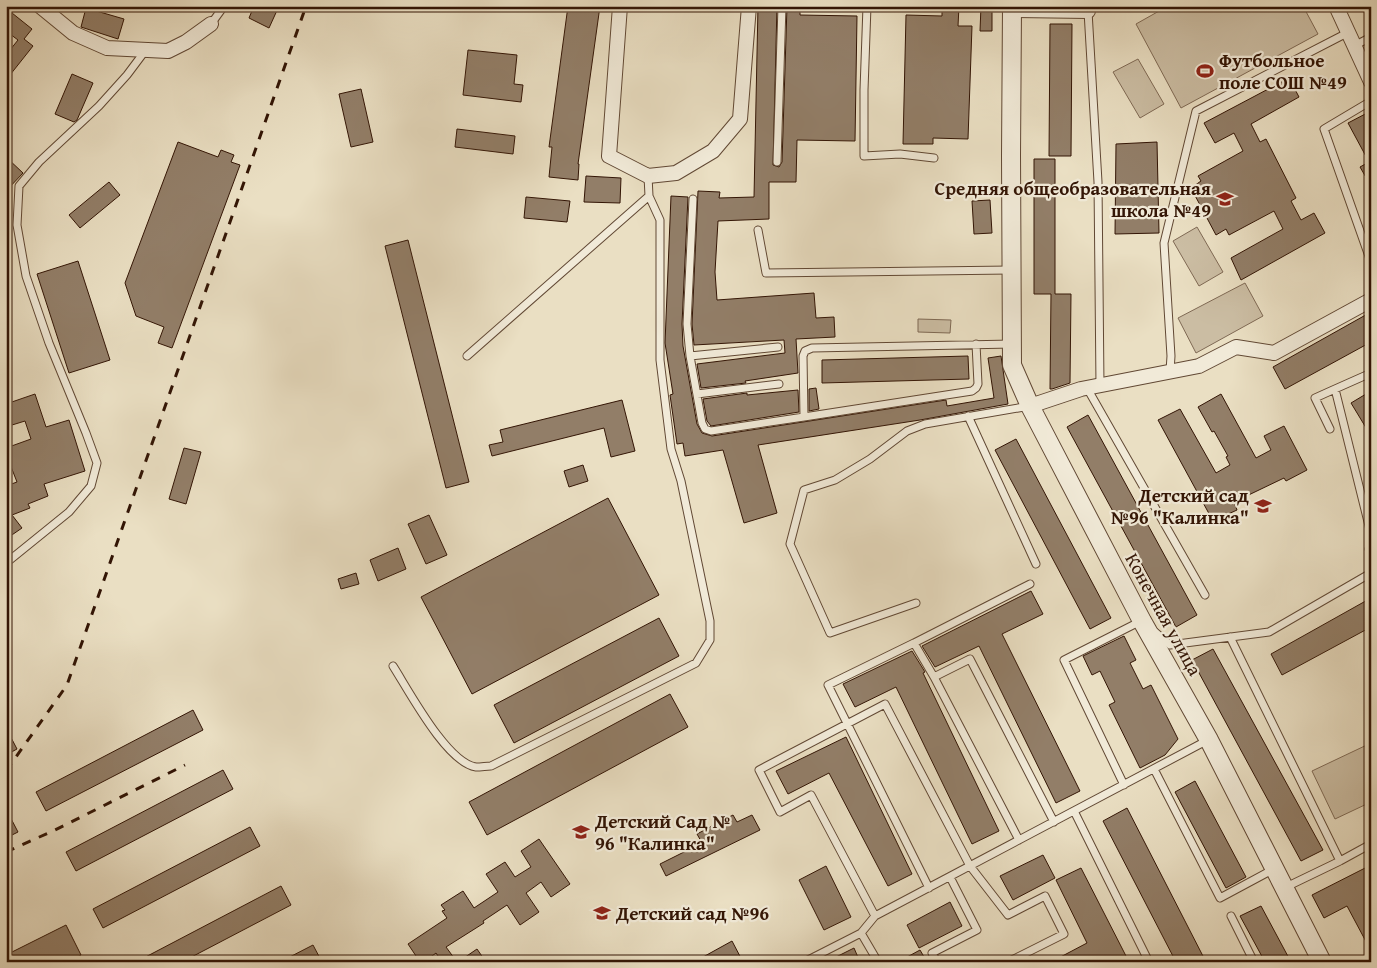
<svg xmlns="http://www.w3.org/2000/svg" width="1377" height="968" font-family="'Gentium Book Plus',serif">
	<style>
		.green { fill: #cbbda3; stroke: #7f6954 }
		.building { fill: #927e68; stroke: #331505 }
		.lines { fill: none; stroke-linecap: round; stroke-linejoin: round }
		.service-casing { stroke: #614834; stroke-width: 9 }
		.minor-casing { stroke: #614834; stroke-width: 16 }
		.tertiary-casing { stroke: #614834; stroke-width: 20 }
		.service { stroke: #f1ead8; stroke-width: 7 }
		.minor { stroke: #f1ead8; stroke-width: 14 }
		.tertiary { stroke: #f1ead8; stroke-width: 18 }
		.rail { stroke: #331505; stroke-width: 3; stroke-dasharray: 9 9; stroke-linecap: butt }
		.labels { text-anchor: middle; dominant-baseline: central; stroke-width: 4.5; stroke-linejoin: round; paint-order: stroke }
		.poi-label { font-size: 19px; font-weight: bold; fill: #331505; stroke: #f1ead8; text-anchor: start }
		.street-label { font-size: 19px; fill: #331505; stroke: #f1ead8 }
	</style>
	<rect width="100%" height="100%" fill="#eadfc3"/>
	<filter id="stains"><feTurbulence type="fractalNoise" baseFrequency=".004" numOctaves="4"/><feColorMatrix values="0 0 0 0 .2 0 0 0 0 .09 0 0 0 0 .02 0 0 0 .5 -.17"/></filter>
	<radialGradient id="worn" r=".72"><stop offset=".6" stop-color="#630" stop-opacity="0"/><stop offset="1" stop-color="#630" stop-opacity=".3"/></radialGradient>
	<!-- green -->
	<path class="green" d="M1168 6H1303L1318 34 1181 108 1136 24Z
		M1138 59 1164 104 1140 118 1113 72Z
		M1197 227 1223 272 1199 286 1173 241Z
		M1245 283 1263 316 1196 353 1178 318Z
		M918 319 951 320 950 333 918 332Z
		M1371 743V802L1335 819 1312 771Z"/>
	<!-- building -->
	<path class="building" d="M254 6H279L269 28 249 18Z
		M568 6H600L578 164H579L578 180 549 177 552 147H549Z
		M758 6H777L773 165 779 167 782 162 787 6H800V15L857 16 855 141 797 140 796 182H769V219L718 221 715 272 717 300 814 293 816 318 834 317 835 337 796 339 798 373 745 381 746 383 701 388 697 364 785 353 784 340 694 345 692 324 698 191 720 192 719 198 754 197Z
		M942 6H959L958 26H972L968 139 933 138V144H903L906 15 942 16Z
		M981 6H992V31H980Z
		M86 8 124 19 118 39 81 27Z
		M12 13 32 29 24 39 33 46 6 80V55L18 40 6 31V20Z
		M1050 24H1072L1071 156H1049Z
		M468 50 517 55 514 84 523 85 521 102 463 95Z
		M72 74 93 83 77 120 74 122 55 114Z
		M1289 78 1299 97 1251 124 1260 142 1266 139 1296 198 1291 201 1301 220 1314 213 1325 233 1241 280 1231 258 1283 229 1274 211 1229 235 1226 229 1216 235 1191 188 1201 181 1198 176 1243 151 1234 133 1215 143 1204 123Z
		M361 89 373 142 351 147 339 94Z
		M1371 111V186L1360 167 1369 162 1348 123Z
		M457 129 515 136 513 154 455 147Z
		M178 142 218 157 221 150 234 155 231 162 240 165 172 348 158 343 164 327 136 316 125 283Z
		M1157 142 1159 233 1115 234 1116 144Z
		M6 157 23 173 6 191Z
		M1034 159H1055V294H1071L1070 383 1052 389H1050L1051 294H1034Z
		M586 176 621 178 620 203 584 202Z
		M109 182 120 195 80 228 69 215Z
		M671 196 688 197 682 324 683 346 697 424 702 433 712 436 946 400 947 406 994 398 988 358 1001 356 1008 404 920 420 758 445 777 513 744 523 723 450 685 456 683 443 677 444 670 395 673 394 665 343Z
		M526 197 570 201 567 222 524 218Z
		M990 200 992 233 974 234 972 201Z
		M408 240 469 482 446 488 385 246Z
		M78 261 110 360 69 373 37 274Z
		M1371 312V342L1285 389 1273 367Z
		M968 356 969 379 822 383V360Z
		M816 388 819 409 809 411V389Z
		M798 390 799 412 711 426 707 421 703 399 747 393V395Z
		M1371 391V436L1351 403Z
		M35 394 46 427 69 420 85 471 44 484 48 496 28 504 30 508 12 515 22 528 6 539V486L17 482 6 454V448L31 439 25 421 12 425 10 418 6 420V404Z
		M1221 394 1256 458 1271 450 1264 436 1284 426 1307 470 1286 481 1284 478 1234 502 1237 510 1213 521 1158 420 1180 409 1216 473 1230 465 1226 457 1228 456 1214 431 1212 432 1198 407Z
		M622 400 635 451 611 457 604 428 492 456 489 445 503 442 500 430Z
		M1088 415 1197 615 1176 627 1067 427Z
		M1016 439 1111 618 1090 629 995 450Z
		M184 448 201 452 186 504 169 499Z
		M583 465 588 481 569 487 564 471Z
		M608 498 659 595 472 694 421 597Z
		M429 515 447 555 426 564 408 524Z
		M398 548 406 569 378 581 370 560Z
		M356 573 359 584 341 589 338 579Z
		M1031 591 1043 614 1002 634 1080 791 1056 803 979 646 935 667 922 646Z
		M1371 598V627L1282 675 1271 654Z
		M659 618 679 656 514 743 494 705Z
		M1124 636 1136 660 1130 663 1143 689 1151 685 1178 739 1165 755 1140 768 1109 705 1115 702 1100 671 1092 675 1083 656Z
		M1213 649 1323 850 1301 861 1192 660Z
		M912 651 925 672 923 673 999 831 972 844 896 687 855 707 843 684Z
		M670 694 688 727 487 835 469 802Z
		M193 710 203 730 46 811 36 792Z
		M6 728 17 749 6 755Z
		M846 737 912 874 888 886 829 773 788 794 776 771Z
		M223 770 233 789 76 871 66 852Z
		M1195 781 1246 877 1226 888 1175 792Z
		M1127 808 1206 962H1176L1103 821Z
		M6 809 18 832 6 838Z
		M733 815 737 822 752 815 760 830 666 876 660 864 702 843 697 834Z
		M250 827 260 846 103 928 93 909Z
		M539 839 570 884 551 897 541 882 526 893 539 912 520 925 507 905 483 921 484 923 446 947 457 962H442L436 953 424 962H420L408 944 447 918 442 911 445 910 441 905 463 891 474 908 498 892 486 874 505 862 515 877 531 867 521 851Z
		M1043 855 1055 878 1013 900 1000 876Z
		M1371 865V951L1347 906 1324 918 1312 895Z
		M826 866 851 917 824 930 799 880Z
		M1081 868 1126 956 1115 962H1051L1087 943 1056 880Z
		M281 886 291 905 182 962H136Z
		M950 902 962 926 919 948 907 925Z
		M1261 906 1291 962H1265L1240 916Z
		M66 925 81 955 68 962H6V955Z
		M732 941 743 962H694Z
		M313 945 322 962H280Z
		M854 948 860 962H826Z
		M477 949 486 962H458Z
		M920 950 927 962H898Z"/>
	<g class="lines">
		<!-- service casing -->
		<g class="service-casing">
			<path id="service" d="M867 6 864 90V156L900 154 934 158
				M1088 11 1098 182 1100 385
				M211 24 224 6
				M1354 46 1371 37
				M1371 101 1324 129 1371 262
				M777 162 782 6
				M693 199 687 324 690 356 702 423 705 429 711 431 804 417
				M758 230 766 273 1011 270
				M976 344 978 384 976 388 972 391 804 417 803 356 805 351 812 348 1012 344
				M467 356 649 196 648 176
				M690 356 778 347
				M1170 371 1171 356 1164 243 1196 111 1349 32
				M1371 373 1335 389 1371 534
				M1087 388 1205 595
				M697 394 779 384
				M968 416 1036 564
				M1330 429 1315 398 1335 389
				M1371 548 1369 549 1371 552
				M6 563 69 512 91 486 97 463 86 433 49 343 26 276 17 225 19 186 39 162 99 106 127 75 145 51
				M916 603 830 633 790 544 804 490 835 480 870 459 907 431 925 424 1030 406
				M1155 632 1170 645 1269 632 1371 573
				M1230 637 1340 861
				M914 643 828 685 929 888
				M393 666C409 691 447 763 476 767 481 767 487 766 491 766L696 663 710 640V621L681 481 671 449 660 360V220L649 196
				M934 677 914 643 1030 584
				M1154 769 1220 898 1274 869
				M1124 785 1064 660 1141 621
				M1074 811 1149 962
				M1019 840 934 677 970 659 1054 822
				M1284 888 1340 861 1371 844
				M875 916 811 795 780 812 759 770 885 704 970 866 1008 915 1045 896 1064 934 1008 962
				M1231 916 1254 962
				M804 962 861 933
				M878 962 861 933 875 916 1208 740
				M937 962 932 953 977 930 950 877"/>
		</g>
		<!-- minor casing -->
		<g class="minor-casing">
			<path id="minor" d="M40 6 73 33 107 48 168 51 186 42 211 24
				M620 6 609 156 648 176 676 173 713 151 740 119 749 6
				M1336 6 1371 82
				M1012 10 1088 11V6
				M1030 406 1081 389 1199 366 1236 347 1274 353 1371 300"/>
		</g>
		<!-- tertiary casing -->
		<g class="tertiary-casing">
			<path id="tertiary" d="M1012 6 1011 155 1012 365 1030 406 1142 621 1209 740 1322 962"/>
		</g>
		<!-- service -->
		<use href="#service" class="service"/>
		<!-- minor -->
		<use href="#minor" class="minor"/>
		<!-- tertiary -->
		<use href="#tertiary" class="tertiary"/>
		<!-- rail -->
		<path class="rail" d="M6 771 67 685 306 6
			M6 852 55 830 185 765"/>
	</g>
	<!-- icons -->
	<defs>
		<g id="stadium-bare" transform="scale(1.35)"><path d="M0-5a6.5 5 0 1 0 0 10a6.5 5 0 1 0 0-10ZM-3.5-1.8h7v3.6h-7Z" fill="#8f2418" stroke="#f1ead8" stroke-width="2.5" paint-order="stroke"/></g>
		<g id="school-bare" transform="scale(1.35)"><path d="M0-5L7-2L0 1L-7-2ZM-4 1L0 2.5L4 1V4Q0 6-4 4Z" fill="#8f2418" stroke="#f1ead8" stroke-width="2.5" paint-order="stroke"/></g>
	</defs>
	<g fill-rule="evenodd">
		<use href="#stadium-bare" x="1205" y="71"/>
		<use href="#school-bare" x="1225" y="199"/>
		<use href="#school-bare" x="1263" y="506"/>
		<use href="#school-bare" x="581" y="832"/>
		<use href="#school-bare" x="602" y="913"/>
	</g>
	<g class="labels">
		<!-- poi labels -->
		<g class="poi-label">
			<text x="1219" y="60">Футбольное<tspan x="1219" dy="22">поле СОШ №49</tspan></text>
			<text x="1211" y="188" text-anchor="end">Средняя общеобразовательная<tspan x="1211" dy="22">школа №49</tspan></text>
			<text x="1249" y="495" text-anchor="end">Детский сад<tspan x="1249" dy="22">№96 "Калинка"</tspan></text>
			<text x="595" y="821">Детский Сад №<tspan x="595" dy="22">96 "Калинка"</tspan></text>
			<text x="616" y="913">Детский сад №96</text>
		</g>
		<!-- street labels -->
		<g class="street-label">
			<text transform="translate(1164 614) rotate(61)">Конечная улица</text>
		</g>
	</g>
	<!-- margin -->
	<rect width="1377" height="968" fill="none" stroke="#eadfc3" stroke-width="25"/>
	<rect x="8" y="8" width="1362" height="953" fill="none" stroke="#331505" stroke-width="2.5"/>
	<rect x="12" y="12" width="1352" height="943" fill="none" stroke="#331505"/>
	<rect width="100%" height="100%" filter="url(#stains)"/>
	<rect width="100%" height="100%" fill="url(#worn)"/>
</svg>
